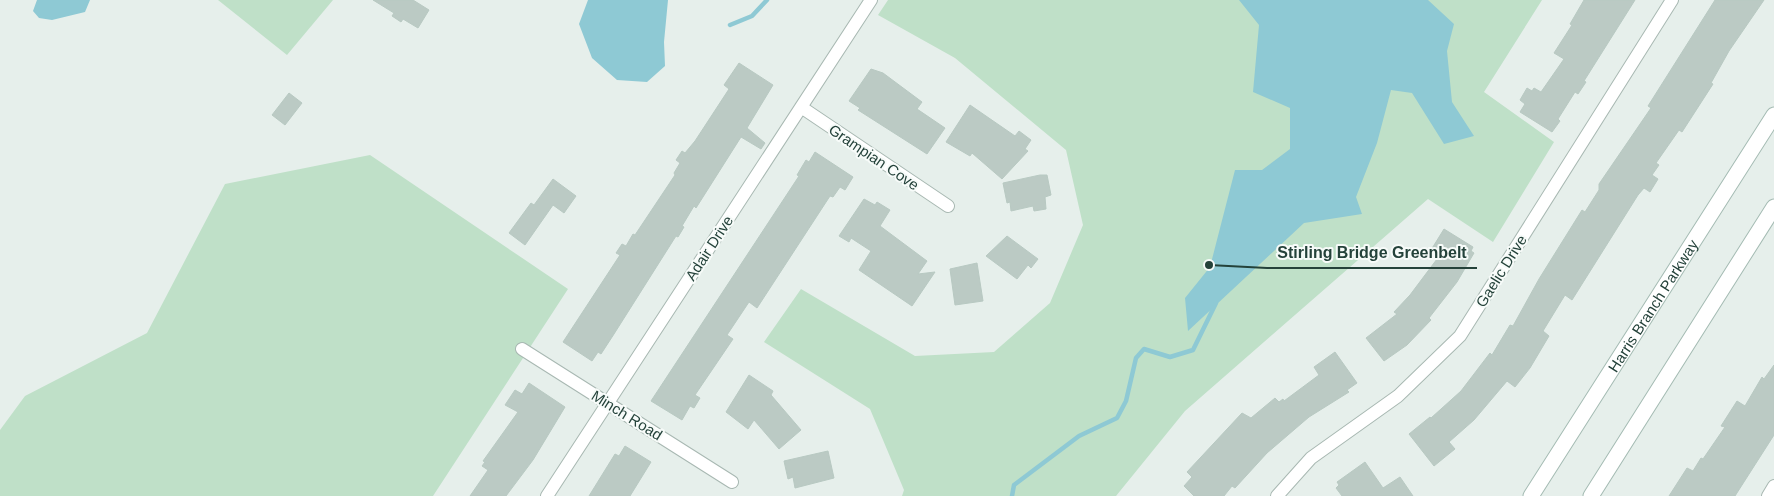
<svg xmlns="http://www.w3.org/2000/svg" width="1774" height="496" font-family="Helvetica,sans-serif">
	<style>
		.green { fill: #bfe0c8 }
		.water { fill: #8ec9d4 }
		.lines { fill: none; stroke-linecap: round; stroke-linejoin: round }
		.stream { stroke: #8ec9d4; stroke-width: 4.5 }
		.building { fill: #bbcac4; stroke: #b8c9c2 }
		.street-casing { stroke: #a8b8b2; stroke-width: 14 }
		.secondary-casing { stroke: #a4bbb3; stroke-width: 17 }
		.street { stroke: #fff; stroke-width: 12 }
		.secondary { stroke: #fff; stroke-width: 15 }
		.labels { text-anchor: middle; dominant-baseline: central; stroke-width: 4; stroke-linejoin: round; paint-order: stroke }
		.street-label { font-size: 15px; fill: #24423a; stroke: #f7fbf9 }
		.leader { fill: none; stroke: #24423a; stroke-width: 2 }
		.callout-dot { fill: #24423a; stroke: #f7fbf9; stroke-width: 2 }
		.callout-label { font-size: 16px; text-anchor: middle; font-weight: bold; fill: #24423a; stroke: #f7fbf9; stroke-width: 4; stroke-linejoin: round; paint-order: stroke }
	</style>
	<rect width="100%" height="100%" fill="#e6efeb"/>
	<!-- green -->
	<path class="green" d="M218 0H333L287 55Z
		M888 0H1542L1484 92 1554 142 1493 242 1428 199 1185 411 1116 496H902L904 490 870 409 764 342 801 289 915 356 994 352 1050 303 1083 225 1066 150 955 58 878 15Z
		M370 155 568 289 433 496H0V430L25 396 147 333 225 184Z"/>
	<!-- water -->
	<path class="water" d="M37 0H90L85 12 52 20 39 18 33 11Z
		M588 0H668L664 42 665 66 647 82 617 80 592 58 579 24Z
		M1239 0H1428L1454 24 1447 51 1452 102 1474 136 1444 144 1412 93 1391 90 1377 143 1356 197 1362 214 1304 223 1188 331 1185 298 1210 267 1235 170H1262L1290 149V108L1253 92 1259 25Z"/>
	<g class="lines">
		<!-- stream -->
		<path class="stream" d="M730 25 752 16 767 0
			M1012 496 1014 485 1079 436 1117 418 1126 401 1136 358 1144 349 1170 357 1193 350 1216 303"/>
	</g>
	<!-- building -->
	<path class="building" d="M373 0H413L429 10 418 28 403 19 401 22 392 16 394 13Z
		M1584 0H1635L1584 81 1586 82 1578 94 1575 92 1558 119 1560 121 1552 132 1520 112 1525 104 1520 100 1527 88 1532 91 1534 88 1541 92 1564 59 1554 53 1572 25 1570 24Z
		M1715 0H1764L1729 51 1711 83 1713 84 1682 132 1679 130 1656 163 1659 165 1652 175 1658 179 1650 192 1644 188 1638 195 1572 300 1565 295 1543 331 1549 336 1530 368 1515 387 1507 381 1474 420 1449 442 1455 449 1434 466 1409 434 1430 417 1431 418 1461 391 1490 353 1492 355 1510 325 1513 326 1539 279 1582 210 1585 212 1599 190V184L1651 108 1648 106Z
		M739 63 773 85 747 128 765 143 761 149 741 137 696 208 694 206 682 226 684 227 678 237 676 236 614 334 601 354 598 352 592 361 563 342 620 255 616 253 622 244 626 246 633 234 635 235 675 175 674 173 680 163 676 160 682 151 685 153 695 141 729 89 724 85Z
		M871 69 883 73 922 102 917 109 945 128 927 154 858 110 860 108 849 101Z
		M289 93 302 103 285 125 272 115Z
		M970 105 1015 136 1019 131 1031 140 1025 149 1028 151 1002 179 972 153 970 156 946 142Z
		M815 152 853 177 845 190 840 187 833 197 830 196 757 308 749 302 727 335 733 339 695 395 700 398 694 408 690 406 682 420 651 401 799 176 797 175 806 160 809 162Z
		M1040 175H1047L1051 195 1045 197 1046 209 1034 211 1033 206 1011 211 1010 202 1007 203 1003 183Z
		M553 179 576 196 564 213 553 205 525 245 509 233 531 203 534 205Z
		M864 199 875 205 877 202 890 210 880 226 927 261 918 274 935 272 912 306 859 270 871 251 851 238 849 242 839 236Z
		M1444 229 1473 247 1471 251 1474 253 1457 282 1429 318 1431 320 1407 345 1384 361 1366 338 1397 314 1394 312 1410 295 1440 255 1431 250Z
		M1007 236 1038 259 1031 268 1028 265 1017 279 986 256Z
		M977 263 983 301 955 305 950 269Z
		M1335 352 1357 383 1347 390 1349 392 1309 417 1267 453 1235 488 1232 486 1224 496H1194L1184 486 1192 477 1187 472 1242 413 1251 418 1275 398 1279 402 1283 399 1284 401 1319 375 1314 367Z
		M1774 365V435L1735 496H1669L1687 468 1693 471 1701 458 1703 459 1725 427 1721 426 1737 401 1745 406 1762 377 1764 379Z
		M749 375 773 391 771 395 801 430 779 449 754 420 748 429 726 412Z
		M529 383 565 407 533 460 506 496H470L488 470 482 466 485 462 483 461 518 412 505 405 515 390 522 394Z
		M625 446 651 462 630 496H589L615 454 619 456Z
		M828 451 834 478 795 488 793 477 788 479 784 461Z
		M1365 462 1383 488 1400 477 1413 496H1342L1336 488 1339 485 1337 482Z"/>
	<g class="lines">
		<!-- street casing -->
		<g class="street-casing">
			<path id="street" d="M801 107 948 206
				M522 349 732 482
				M547 496 871 0
				M1277 496 1311 458 1398 396 1460 336 1672 0
				M1768 496 1774 486"/>
		</g>
		<!-- secondary casing -->
		<g class="secondary-casing">
			<g id="secondary">
				<path id="s1" d="M1531 496 1774 115"/>
				<path d="M1591 496 1774 207"/>
			</g>
		</g>
		<!-- street -->
		<use href="#street" class="street"/>
		<!-- secondary -->
		<use href="#secondary" class="secondary"/>
	</g>
	<g class="labels">
		<!-- street labels -->
		<g class="street-label">
			<text transform="translate(874 157) rotate(34)">Grampian Cove</text>
			<text transform="translate(709 248) rotate(-57)">Adair Drive</text>
			<text transform="translate(1501 271) rotate(-58)">Gaelic Drive</text>
			<text stroke="none"><textPath href="#s1" startOffset="226">Harris Branch Parkway</textPath></text>
			<text transform="translate(627 415) rotate(32)">Minch Road</text>
		</g>
	</g>
	<!-- callouts -->
	<path class="leader" d="M1209 265L1267 268H1477"/>
	<circle class="callout-dot" cx="1209" cy="265" r="5"/>
	<g class="callout-label">
		<text x="1372" y="258">Stirling Bridge Greenbelt</text>
	</g>
</svg>
